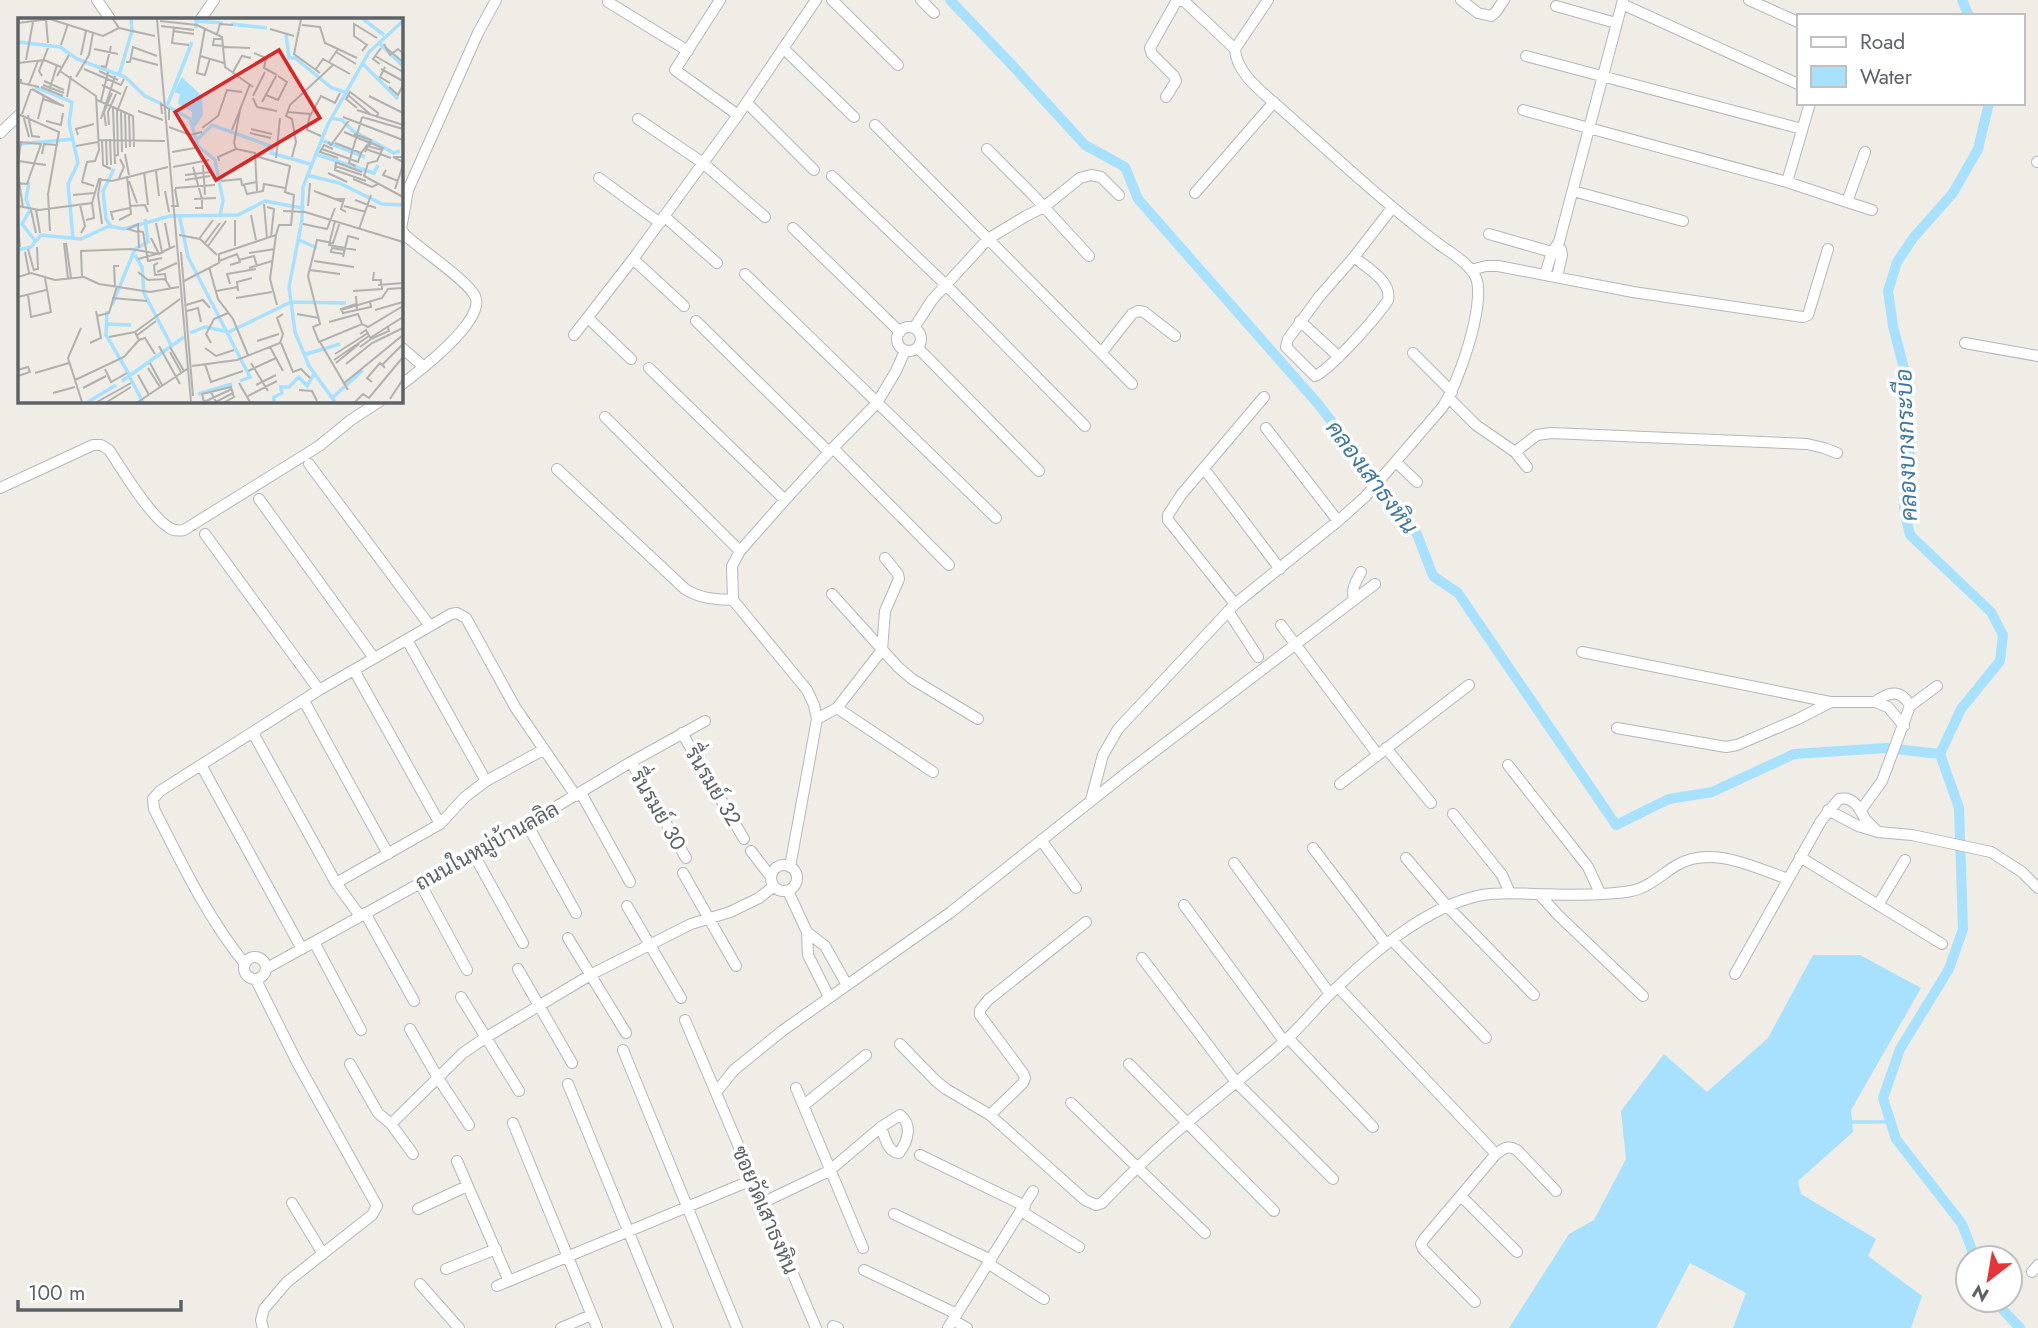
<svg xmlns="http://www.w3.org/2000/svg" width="2038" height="1328" font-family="Jost,Sarabun,sans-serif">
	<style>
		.water { fill: #a8e1fe }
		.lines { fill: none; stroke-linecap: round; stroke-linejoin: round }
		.stream { stroke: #a8e1fe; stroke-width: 3.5 }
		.canal { stroke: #a8e1fe; stroke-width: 10 }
		.minor-casing { stroke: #b3b7ba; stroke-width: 12 }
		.minor { stroke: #fff; stroke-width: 10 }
		.labels { text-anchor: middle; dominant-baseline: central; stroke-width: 7; stroke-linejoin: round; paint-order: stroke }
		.street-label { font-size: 21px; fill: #5d6266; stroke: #fff }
		.water-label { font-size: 23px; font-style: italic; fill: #3e779f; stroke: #fff }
		.inset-river { fill: none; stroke: #a8e1fe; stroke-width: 3.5 }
		.inset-road { fill: none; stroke: #b1b1af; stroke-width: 2 }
		.view { fill: #d62828; fill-opacity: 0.15; stroke: #d62828; stroke-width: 3.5 }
		.inset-edge { fill: none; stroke: #5d6266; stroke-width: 3.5 }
	</style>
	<rect width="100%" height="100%" fill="#f0ece6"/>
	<!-- water -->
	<path class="water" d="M1813 955H1860L1921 988 1851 1110 1853 1132 1798 1181 1801 1194 1876 1239 1868 1256 1922 1296 1911 1328H1733L1746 1293 1690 1263 1656 1328H1509L1569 1234 1594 1220 1626 1159 1621 1111 1664 1054 1707 1092 1768 1038Z"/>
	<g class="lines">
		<!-- stream -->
		<path class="stream" d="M1852 1122H1890"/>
		<!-- canal -->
		<path class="canal" d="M950 0 1011 64 1085 145 1125 167 1138 199 1319 405 1417 534 1433 576 1458 593 1616 825 1669 799 1712 792 1794 754 1886 748 1940 754
			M1962 0 1969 16
			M1975 1258 1962 1224 1896 1139 1883 1098 1900 1049 1949 969 1963 929 1959 808 1940 754 1961 709 2000 661 2003 635 1991 612 1910 535 1904 510 1910 448 1907 380 1893 326 1888 291 1897 262 1914 237 1953 193 1978 149 1989 103
			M1997 1300 2003 1310 2020 1328"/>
		<!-- minor casing -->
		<g class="minor-casing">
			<path id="minor" d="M97 0 110 19
				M720 0 675 70 738 115
				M832 0 898 65
				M921 0 934 13
				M1183 0 1235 49
				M1461 0 1478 13 1491 16 1495 13 1504 0
				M1749 0 1798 22
				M608 2 688 51
				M1622 4 1798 84
				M1556 6 1616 23
				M201 19 214 0
				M783 48 854 117
				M1526 56 1802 129
				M1166 97 1176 81 1174 76 1152 54 1150 48 1176 2 1180 0
				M747 103 814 170
				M1523 110 1787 182 1847 202 1865 152
				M638 119 703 163 765 217
				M875 125 1132 384
				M0 133 19 115
				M987 149 1032 194 1089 256
				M2037 162H2038
				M832 176 945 284 1085 426
				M599 178 660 223
				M1787 182 1810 103
				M1573 191 1683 221
				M1195 193 1274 102
				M1847 202 1872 210
				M664 216 717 263
				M793 228 900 332
				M1489 234 1562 255
				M1354 257C1367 268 1392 281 1388 300 1378 316 1331 369 1315 376L1286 347 1288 339 1319 297 1354 257 1392 208
				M633 259 684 306
				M1471 270 1486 266H1498L1633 292 1803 317 1808 315 1828 249
				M745 274 996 518
				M1545 275 1552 252 1559 242 1623 0
				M1557 277 1562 255 1561 249
				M588 318 631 359
				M696 321 829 452
				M1300 321 1339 357
				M897 339a12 12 0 1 1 24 0a12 12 0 1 1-24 0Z
				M914 328 932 300 988 239 1026 216 1044 207 1080 178 1091 175 1101 177 1119 195
				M574 335 633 259 738 115 816 0
				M1965 343 2038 356
				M401 347 424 367
				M918 348 1039 471
				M1102 352 1132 314 1138 311 1144 312 1175 336
				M1413 353 1452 392
				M649 368 785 500
				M401 385C418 372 487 320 475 296 467 280 420 249 405 235L401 229 408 190 478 33 496 0
				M1449 398 1476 425 1515 452 1527 467
				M605 417 740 551
				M1266 428 1338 521
				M833 448 949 565
				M1515 452 1537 435 1551 433 1807 444 1824 448 1837 453
				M1396 462 1417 482
				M309 464 430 626
				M557 469 685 589C701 599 715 599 733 600
				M1208 474 1280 569
				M0 488 93 445H101L109 450C124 472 147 512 168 527 173 531 178 531 184 530L319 446 351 420 380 401
				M259 499 374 658
				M205 534 319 690
				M832 594 898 667 912 679 978 719
				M1354 600C1351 588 1356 582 1361 572
				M1235 604 1168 520V515L1181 495 1264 397
				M1228 611 1258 657
				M1281 625 1378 755
				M407 640 486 781
				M1582 652 1830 702
				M354 670 440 824
				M304 701 388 854
				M1910 706 1937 686
				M837 708 933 772
				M817 719 837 708 882 650 885 611 899 579 898 574 885 558
				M1617 728 1726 747 1737 745 1798 719 1831 702H1875L1888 707 1904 726
				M253 733 336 883
				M682 733 744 839
				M1386 748 1431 803
				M631 762 686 858
				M201 765 302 949
				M1508 765 1588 867 1600 893
				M1340 784 1469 685
				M581 793 630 882
				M1091 800 1103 755 1118 729 1235 604 1338 521 1365 497 1441 409C1458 387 1486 303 1476 278 1470 263 1449 252 1436 242 1381 200 1331 153 1279 107 1262 92 1236 73 1235 49L1268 0
				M1828 810 1858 826 1878 832 1912 835 1991 852 2022 872 2038 888
				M1861 810 1882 781 1910 706C1901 688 1888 692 1875 702
				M1453 814 1502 875 1510 893
				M527 824 576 913
				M1041 840 1076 888
				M1313 848 1386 944
				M751 851 771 877
				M473 853 523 943
				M1800 857 1942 944
				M1406 858 1447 906 1534 995
				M1234 863 1330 994
				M771 878a13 13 0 1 1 26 0a13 13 0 1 1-26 0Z
				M790 867 817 719 814 705 807 690 733 600 732 566 740 551 785 500 829 452 877 403 896 371 905 351
				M683 873 736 966
				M420 883 467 970
				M788 891 807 932 808 955 829 997
				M1539 894 1558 915 1643 996
				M1184 905 1284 1041
				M1878 905 1905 860
				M627 906 681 998
				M365 913 414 1001
				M360 916 336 883 440 824 465 797 486 781 543 750
				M807 932 825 946 847 985
				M568 938 626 1033
				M1392 940 1486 1038
				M314 942 361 1030
				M244 968a11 11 0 1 1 22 0a11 11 0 1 1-22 0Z
				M1142 958 1236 1082 1333 1179
				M245 964C207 917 181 862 154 809L153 799 160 791 319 690 451 614 457 613 466 618 515 707 576 796
				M267 968 527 824 631 762 705 721
				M518 969 572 1063
				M1735 974 1821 821 1839 799C1854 796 1859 808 1865 819 1869 823 1874 828 1878 832
				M256 980 298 1064 377 1206 372 1215 287 1282 264 1309 261 1320 263 1328
				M1338 987 1496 1154
				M461 997 519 1091
				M685 1020 816 1328
				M410 1029 438 1078 469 1125
				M1288 1038 1373 1127
				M900 1044 936 1081 946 1089 990 1115 1085 1200 1096 1205 1102 1203C1129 1175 1157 1148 1187 1123 1220 1094 1256 1068 1288 1038 1303 1024 1315 1009 1329 995 1369 956 1425 906 1482 895 1500 892 1518 893 1535 894 1563 895 1604 896 1631 891 1648 888 1662 874 1677 865 1711 845 1754 867 1788 879
				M623 1050 737 1328
				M350 1064 378 1113 391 1124 413 1154
				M1129 1064 1274 1211
				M568 1084 668 1328
				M796 1088 863 1248
				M717 1091 734 1070 782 1031 951 912 1130 770 1375 584
				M1071 1103 1205 1233
				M804 1105 866 1055
				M990 1115 1023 1083 1025 1078 1023 1073 980 1015V1010L988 1000 1086 922
				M513 1123 597 1328
				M391 1124 463 1053 485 1038 592 974 691 924 730 912 759 898 774 886
				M920 1155 1025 1206
				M457 1161 509 1281
				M1461 1196 1517 1252
				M292 1203 323 1254
				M762 1203 829 1171 881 1127 900 1115C913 1125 908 1141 899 1153 887 1152 885 1137 881 1127
				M418 1209 467 1186
				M1021 1211 1079 1247
				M894 1214 991 1260
				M989 1264 1044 1299
				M446 1269 496 1249
				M864 1270 957 1314
				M2032 1272 2038 1265
				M420 1284 459 1328
				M497 1286 752 1180
				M1475 1302 1423 1249 1421 1244 1424 1239 1496 1154C1504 1148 1508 1145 1517 1150L1556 1191
				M953 1320 967 1328
				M833 1326 838 1328
				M561 1328 591 1315
				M948 1328 1033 1191"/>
		</g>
		<!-- minor -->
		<use href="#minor" class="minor"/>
	</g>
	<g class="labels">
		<!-- street labels -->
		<g class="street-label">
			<text transform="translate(713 786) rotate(59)">รื่นรมย์ 32</text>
			<text transform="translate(658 810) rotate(60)">รื่นรมย์ 30</text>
			<text transform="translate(487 846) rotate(-29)">ถนนในหมู่บ้านลลิล</text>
			<text transform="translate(765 1210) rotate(67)">ซอยวัดเสาธงหิน</text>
		</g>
		<!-- water labels -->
		<g class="water-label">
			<text transform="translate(1906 445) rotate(-92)">คลองบางกระบือ</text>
			<text transform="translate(1372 477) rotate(53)">คลองเสาธงหิน</text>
		</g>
	</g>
	<!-- overview -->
	<g transform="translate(18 18)">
		<rect width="385" height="385" fill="#f0ece6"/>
		<path d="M164 59 184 78 185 97 178 108H174V94L160 86 162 76 156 74Z" fill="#a8e1fe"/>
		<path class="inset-river" d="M345 1 366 17M213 6 249 10M178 10V3L205 5M268 16 271 40H277L314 70 330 75M0 24 42 29 59 41 107 59 127 78 144 86M360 24 385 48M345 46 380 81M101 57 114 13 113 1M17 69 54 84 51 105 60 145 50 166 55 220M149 88 174 24M151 89 172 101 180 128 197 142 205 183 202 197M313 100 324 102 335 113 376 135 382 133M180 121 194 107 255 129 253 135 292 146M303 122 347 139M0 126 56 121M297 136 356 155 360 147M288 157 321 165 364 186 385 187M11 164 8 181 12 192 4 206 18 224M161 196 170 239 232 359 222 363M93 208 88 201 85 173 96 151M279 221 299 230M0 232 13 229 23 217 63 221 91 208 106 211 152 198 220 197 247 183 284 190M117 237 124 249 126 275 153 327M273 284 328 285M94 287 117 231 130 224 127 201M89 293 88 317 112 358M88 306 113 307M172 315 187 309 211 314 273 284M285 337 322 326M111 358 125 384M104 363 166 319M180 376 214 366M314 380 345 352M70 384 98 367M256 384V379L264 375 263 369H271L281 359 289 368 296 356M317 384 291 348 277 314 271 269 284 202 285 169 309 108 351 34 385 3"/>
		<path class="inset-road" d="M32 1 85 18 101 10M95 1 101 10 137 18M139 1 173 384M283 1 276 36 302 55M28 2 30 25M142 3 179 7 204 19 207 49 235 69M0 5 32 1M284 7 302 9 307 25 320 31 311 44M143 8 176 12M156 10 154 25 171 27M187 10 179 55 187 57 192 40M252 11 276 18M155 13 176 16M199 16 202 6 215 7M204 21H196L195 27 206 28M366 26 372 37 380 31 385 35M43 27 50 6M206 29 232 30M367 29 385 44M76 31 100 36M320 31 339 40M344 33 349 27 336 18V6L359 20M318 34 338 46M236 35 248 40 246 50 259 57M63 37 68 13M182 38 206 45M357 38 385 54M114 40 140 47M8 42 15 4M108 44H112L115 29 139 38M0 45 26 42 43 49M362 46 355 41 363 30M83 48 88 49 93 28M367 49 362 59 372 65M66 51 103 67 106 61M298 51 305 41 332 56M363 51 385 63M42 53 78 78 81 132 77 143 69 144 64 164 76 168M81 53 100 62M215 54 224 38 233 40M24 58 21 53 30 30M39 58 51 37M58 59 71 37 75 15M3 61V65L21 69M26 63 46 72M11 66 20 43M25 67 46 75M84 67 103 76M23 69 45 78M371 69 380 77 385 67M14 71 43 87M31 73 39 47M248 77 260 82 269 64 260 58M330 77 352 96M235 78 247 54M351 78 385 95M49 79 53 58M235 80 239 89 259 93M25 81 46 88M79 82 115 98 116 129M83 83 90 54M244 84 258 58M95 89 97 146M339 90 328 81 332 74 360 95 359 100M100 91 109 68M103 92 104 134M222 92 216 125 218 131 237 135 239 173M339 92 385 107M120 93 145 102M107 94 108 130M269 94 292 96 289 112 303 118M0 96 41 114 30 176 32 213M4 96 13 71M111 96 112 129M144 96 143 86 151 91V102M5 97 11 119M10 97 14 118 22 119M292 98 303 78 317 85 322 75M325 99 385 122M344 99 385 111M20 101 26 77M83 101 97 58M28 103 43 107 45 95M91 107 90 94 98 76M88 108 86 94 94 75M151 109 172 117 184 114M184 110 200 98 209 72 224 74M233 111 254 116M214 112 232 66M326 114 352 125M232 115 253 120M60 117 58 111 76 106M88 121 89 147M92 121 93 147M80 122 147 123M84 122 85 147 93 151M310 124 313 127 332 101M317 125 343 135 353 122 336 116M58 128 80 124M351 128 353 125 365 130 359 143 350 145 346 158 385 179M304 131 340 144 343 135M315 131 306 127 302 134 320 140M348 131 373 140M154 134 177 130M347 134 350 128 364 132M24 136 26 126 40 127M107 136 111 157M96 138 100 137 99 91M274 139 278 124 274 101 268 98 272 87 315 47M385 139H375L385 144M258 140 262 100M0 143 28 147M201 143 200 139 218 131M317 144 344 154M318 144 317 152 348 163M0 145 3 124 23 126 9 166 0 165M185 147 187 177M317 148 344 157M338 148 331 145 344 99M155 149 191 142M175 149 184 181V190H177M368 152 365 157 380 163M138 153 141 178M126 154 130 187M310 155 329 164M0 156 5 190M167 157 193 154M83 160 80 177 84 206M101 160 106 149 102 141M335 161 354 169 360 166M167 162 192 158M111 163 119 185M203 163 223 161 224 167 238 164M226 167 229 176 245 173 246 166 267 170M157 170 197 167M377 171 385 147M147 173 151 194M296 173 325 184M55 177 76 175M176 181 198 180M317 181H326L323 191 328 194M337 182 358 190M246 186 249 220M62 187 67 208 63 215M0 188 21 192 74 185 81 161 94 163 150 149M112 188 127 187 130 194M153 188H160L157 171M290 188 292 165M326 188 348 194M249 189 256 191 253 219M13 192 18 215M18 192 22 215M265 193 287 194 385 224M233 197 238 222M68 202 76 200 74 185M95 202 93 194 112 190M101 202 113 196 109 158M217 202V228M317 203 311 227 338 232M322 204 315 225 299 222 290 258 302 306 295 309 301 324 344 306 350 309 385 288M138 205 144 234 157 228M147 205 152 231M285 206 309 211 317 190M0 207 2 229M341 211 353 177M120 213 125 214 130 243 144 240M120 214 110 211 120 206 121 230M161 217 182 221 199 237M258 217 252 261 259 287M181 221 195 202M46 225 50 261M48 225 53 260M187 225 202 205M190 228 208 203M10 231 16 253M7 234 11 255M163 234 175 378M231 235 257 231M326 236 313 234 314 230 326 232M325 239 330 218 341 221M120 241 146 234M221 242 236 238 239 248M201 243 219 236 222 244 212 247M296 243 336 249M140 245 136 247 137 257 147 256 148 262M191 249 200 281 215 301 230 337M231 250 254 243M15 252 20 251 19 229M292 252 322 256M120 254 130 262 147 261 153 271M139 254 159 245M356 254 355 262H363V267M0 259 13 255 37 262 66 259 81 266 132 274 161 269M64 259 63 233 113 231 141 236 133 220M166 263 201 245V236L258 217 261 207H273L276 177 267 174 272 148 237 138M212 266 209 256 238 251M360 267 385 265M97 268 96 248H101M198 273 220 269M220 273 219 264 234 260M335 273 364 271V267M10 277 13 299 33 294 27 260M338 278 339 292 353 289 352 284M0 279 28 272M94 280 129 283M218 280 254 274M338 286 323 291 325 295 339 292M168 287 185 282 192 290M323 292 364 280 370 271 385 270M357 292 385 284M78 293 79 298 91 295 99 268M169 293 180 290 183 304M279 296 301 300M311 304 340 296 344 306M63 310 50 340 64 384M342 316 348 312 353 321 342 329M118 318 138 303M91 319 117 314M352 320 385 299M353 321 371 313 370 309M121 322 127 320 137 336M239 323 261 316M302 324 330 372M72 325 83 320 79 298M193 325 188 316 196 301 210 295M262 325 265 316 259 300 265 296M263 325 275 354 283 351 292 360M141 328 162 366M152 329 166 353M252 329 265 353M187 330 198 338 216 332M152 334 163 354M317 336 350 315M316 342 351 318M132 345 144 367M233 345 250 373M318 345 341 326M187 346 193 364 225 353M328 346 354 325 385 310M364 347 385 326M174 348 219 342 262 325M130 350 142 369M87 351 93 364 109 355M0 352 10 349 12 354 0 358M230 353 258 340M17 355 51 345M120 357 131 377M57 362 106 339 121 322 117 314 162 281M354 364 349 360 362 345 367 350M221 365 232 384M325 366 385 317M238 367 258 357M65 370 88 358M281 372 294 373 299 383M193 374 198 384 215 375M35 375 57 369M230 378 259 363M372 381 385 361M79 384 113 365M89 384 113 369M120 384 169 351M186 384 184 376 213 369 216 379 207 384M186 384 214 371M337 384 345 376 351 380 385 339"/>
		<path class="view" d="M261 32 302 100 198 162 157 94Z"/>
		<rect width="385" height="385" class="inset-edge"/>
	</g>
	<!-- legend -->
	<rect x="1797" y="14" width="228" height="91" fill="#ffffff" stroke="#bec0c2" stroke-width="2"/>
	<rect x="1811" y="37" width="35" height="10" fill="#ffffff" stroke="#bec0c2" stroke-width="2"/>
	<text x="1860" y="49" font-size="21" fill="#5d6266">Road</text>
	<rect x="1811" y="66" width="35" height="21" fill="#a8e1fe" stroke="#bec0c2" stroke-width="2"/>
	<text x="1860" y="84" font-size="21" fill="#5d6266">Water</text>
	<!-- north arrow -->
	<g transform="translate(1989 1279) rotate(211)"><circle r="33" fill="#ffffff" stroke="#bec0c2" stroke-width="2"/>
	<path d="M0-5L12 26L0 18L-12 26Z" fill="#e73438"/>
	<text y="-10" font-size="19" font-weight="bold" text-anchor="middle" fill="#5d6266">N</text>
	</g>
	<!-- scale -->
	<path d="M18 1300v10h163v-10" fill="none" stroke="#5d6266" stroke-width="3.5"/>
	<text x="28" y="1300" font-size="21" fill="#5d6266" stroke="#ffffff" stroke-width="5" paint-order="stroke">100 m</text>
</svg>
